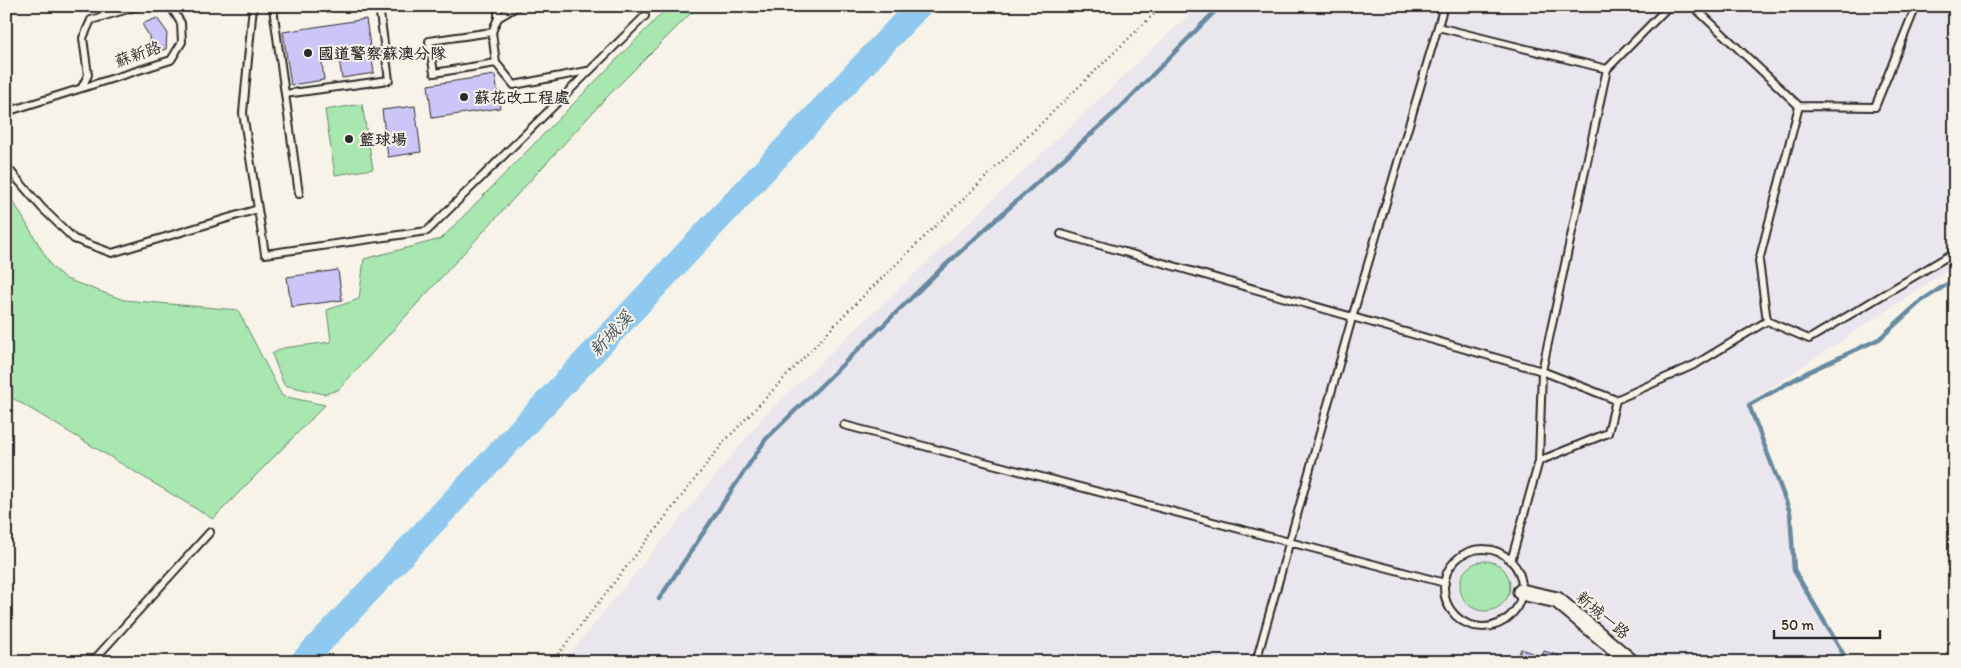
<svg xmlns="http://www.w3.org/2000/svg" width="1961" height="668" font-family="Itim,'LXGW WenKai TC',sans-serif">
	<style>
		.built { fill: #eae6ed }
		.green { fill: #a8e7b0; stroke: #6a896e }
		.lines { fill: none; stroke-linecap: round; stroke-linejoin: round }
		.stream { stroke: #678aa1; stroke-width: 4.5 }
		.river { stroke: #8fc9ef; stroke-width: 25 }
		.building { fill: #ccc6f8; stroke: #2b2b2b }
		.service-casing { stroke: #2b2b2b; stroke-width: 10 }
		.tertiary-casing { stroke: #2b2b2b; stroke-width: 19 }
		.path { stroke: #2b2b2b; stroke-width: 2.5; stroke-dasharray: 1 4; stroke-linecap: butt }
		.service { stroke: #f7f3e8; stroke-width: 6 }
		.tertiary { stroke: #f7f3e8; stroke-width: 15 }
		.poi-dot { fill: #2b2b2b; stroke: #f7f3e8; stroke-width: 2 }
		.labels { text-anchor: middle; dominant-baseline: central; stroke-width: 4; stroke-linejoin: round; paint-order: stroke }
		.poi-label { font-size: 16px; font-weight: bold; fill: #2b2b2b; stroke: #f7f3e8; text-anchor: start }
		.street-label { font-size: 16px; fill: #2b2b2b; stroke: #f7f3e8 }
		.water-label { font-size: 18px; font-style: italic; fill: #44525c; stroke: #f7f3e8 }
	</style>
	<rect width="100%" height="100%" fill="#f7f3e8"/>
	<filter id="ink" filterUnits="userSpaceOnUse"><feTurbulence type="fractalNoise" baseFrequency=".02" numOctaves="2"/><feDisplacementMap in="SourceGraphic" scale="10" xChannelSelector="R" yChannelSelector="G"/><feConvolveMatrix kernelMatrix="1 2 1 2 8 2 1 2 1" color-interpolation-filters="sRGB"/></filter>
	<g filter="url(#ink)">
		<!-- built -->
		<path class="built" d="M1198 6H1955V265L1746 404 1789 512 1794 574 1848 662H563L764 416Z"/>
		<!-- green -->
		<path class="green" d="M669 6H698L606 98 338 390 324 394 284 385 272 354 283 348 331 342 327 310 359 299 364 259 441 239Z
			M362 104 373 169 335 175 325 110Z
			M6 189 52 267 66 279 124 300 238 310 282 396 325 405 213 519 6 394Z
			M1460 586a25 25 0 1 1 50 0a25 25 0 1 1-50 0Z"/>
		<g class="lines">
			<!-- stream -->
			<path class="stream" d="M659 599 766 439 940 270 1120 108 1220 6
				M1848 662 1794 570 1790 512 1749 405 1808 372 1879 339 1921 301 1955 279"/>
			<!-- river -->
			<path class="river" d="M302 662 919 6"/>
		</g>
		<!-- building -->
		<path class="building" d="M157 18 167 32 166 49 150 53 149 36 142 24Z
			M366 19 374 73 342 78 338 52 321 54 324 80 291 85 283 32Z
			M495 75 500 108 432 118 428 85Z
			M415 106 421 152 388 157 382 110Z
			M338 270 342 300 291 307 287 277Z
			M1521 649 1542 657 1544 651 1559 656 1557 662H1516Z"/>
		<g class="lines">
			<!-- service casing -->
			<g class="service-casing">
				<path id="service" d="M284 6 273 8 299 194
					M498 6V18L492 32 496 63 514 85 587 71
					M498 18 518 6
					M1438 27 1607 69 1542 371 1539 461 1511 561
					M492 32 429 41 434 73 496 63
					M1607 69 1669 6
					M82 87 88 75 83 38 91 20 138 6
					M285 94 389 80 379 6
					M1799 106 1875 107 1916 6
					M6 112 171 60 182 42 181 23 171 7 164 6
					M6 166 42 208 74 239 112 253 258 209 243 113 253 6
					M258 209 265 254 427 231 645 16
					M1061 234 1542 371 1616 400
					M1767 321 1809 339 1955 252
					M844 425 1445 583
					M1539 461 1608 433 1616 400 1696 364 1767 321 1759 261 1799 106 1693 6
					M1444 588a39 39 0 1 1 78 0a39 39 0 1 1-78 0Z
					M92 662 210 532
					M1256 662 1352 318 1444 6"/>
			</g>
			<!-- tertiary casing -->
			<g class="tertiary-casing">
				<path id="tertiary" d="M1521 592 1557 600 1631 662"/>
			</g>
			<!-- path -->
			<path class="path" d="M552 662 724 442 845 314 1162 6"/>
			<!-- service -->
			<use href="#service" class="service"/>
			<!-- tertiary -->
			<use href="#tertiary" class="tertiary"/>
		</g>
	</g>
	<!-- markers -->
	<g class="poi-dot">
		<circle cx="308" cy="53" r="5"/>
		<circle cx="464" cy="97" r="5"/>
		<circle cx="349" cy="139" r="5"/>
	</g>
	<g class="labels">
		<!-- poi labels -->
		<g class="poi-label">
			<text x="318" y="53">國道警察蘇澳分隊</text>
			<text x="474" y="97">蘇花改工程處</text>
			<text x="359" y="139">籃球場</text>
		</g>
		<!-- street labels -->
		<g class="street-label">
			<text transform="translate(138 54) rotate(-19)">蘇新路</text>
			<text transform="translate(1603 615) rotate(40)">新城一路</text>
		</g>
		<!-- water labels -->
		<g class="water-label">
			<text transform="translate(611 334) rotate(-47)">新城溪</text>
		</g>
	</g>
	<!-- margin -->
	<rect width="1961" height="668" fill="none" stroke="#f7f3e8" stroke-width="25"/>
	<rect x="12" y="12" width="1936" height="643" fill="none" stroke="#2b2b2b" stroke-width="2" filter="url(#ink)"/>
	<!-- scale -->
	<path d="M1774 630v8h106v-8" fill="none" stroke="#2b2b2b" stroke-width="2.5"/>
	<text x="1781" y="630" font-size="15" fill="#2b2b2b" stroke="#f7f3e8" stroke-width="4" paint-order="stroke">50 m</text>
</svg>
